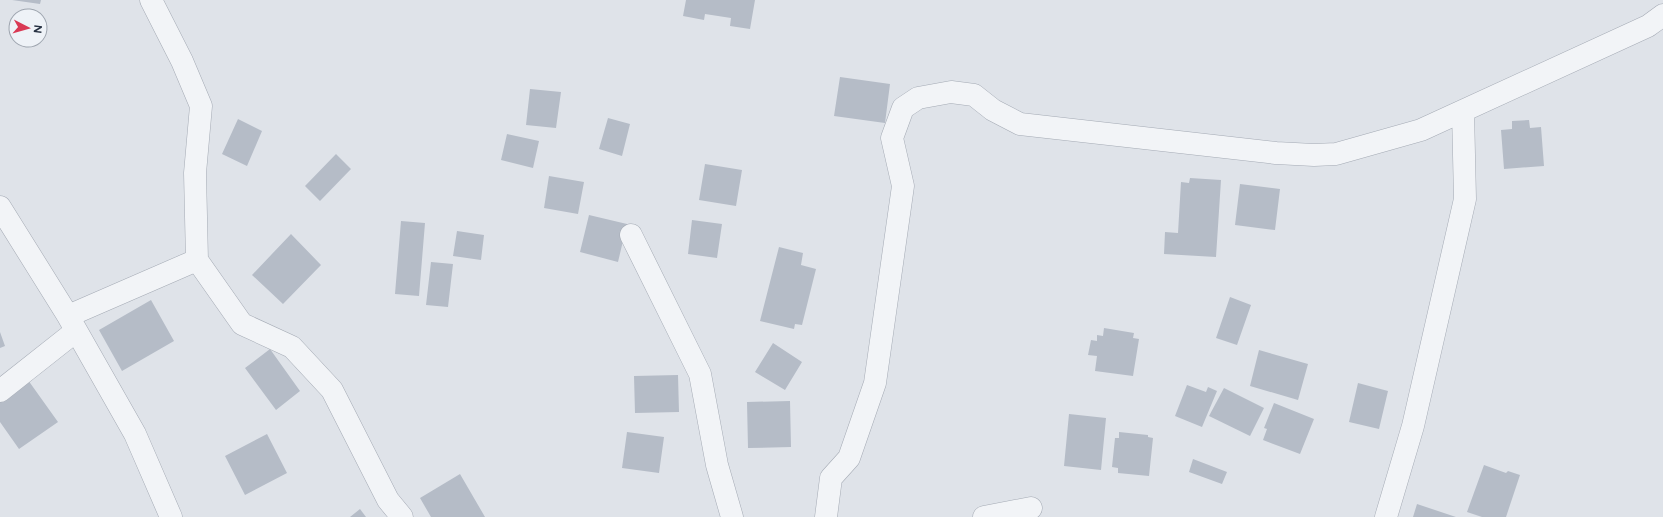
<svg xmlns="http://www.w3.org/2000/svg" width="1663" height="517" font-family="Figtree,sans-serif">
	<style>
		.building { fill: #b5bcc7 }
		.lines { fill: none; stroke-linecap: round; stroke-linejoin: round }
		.street-casing { stroke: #a4aab4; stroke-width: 23 }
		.street { stroke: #f2f4f7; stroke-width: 22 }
	</style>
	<rect width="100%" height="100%" fill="#dfe3e9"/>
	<!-- building -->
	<path class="building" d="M12 0H41L40 4Z
		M686 0H755L750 29 730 26 731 18 705 14 704 20 683 16Z
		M840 77 890 84 885 123 834 116Z
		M530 89 561 92 556 128 526 125Z
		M608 118 630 124 622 156 599 149Z
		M238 119 262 131 247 166 222 154Z
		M1529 120 1530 128 1541 127 1544 166 1504 169 1501 130 1512 129V121Z
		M507 134 539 141 533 168 501 160Z
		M336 154 351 169 320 201 305 186Z
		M705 164 742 170 736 206 699 200Z
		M549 176 584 182 578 214 544 208Z
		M1190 178 1221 180 1216 257 1164 254 1165 232 1178 233 1181 182 1189 183Z
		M1240 184 1280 189 1275 230 1235 225Z
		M589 215 627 224 618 262 580 252Z
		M692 220 722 224 717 258 688 254Z
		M401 221 425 223 419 296 395 294Z
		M457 231 484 235 481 260 453 256Z
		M291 234 321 265 283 304 252 275Z
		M779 247 803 253 801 265 816 269 802 325 795 324 794 329 760 321Z
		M431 262 453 264 448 307 426 305Z
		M1230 297 1251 305 1237 345 1216 338Z
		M151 300 174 341 122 371 99 330Z
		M1104 328 1134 333 1133 338 1139 339 1133 376 1095 371 1097 356 1088 355 1091 340 1097 341V335L1103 336Z
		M0 332 5 346 0 348Z
		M773 343 802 362 785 390 755 372Z
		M270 349 300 391 276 410 245 368Z
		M1259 350 1308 364 1298 400 1250 386Z
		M678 375 679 412 635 413 634 376Z
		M28 380 58 422 19 449 0 422V400Z
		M1358 383 1388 391 1379 429 1349 422Z
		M1187 385 1206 392 1208 387 1217 391 1202 427 1175 416Z
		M1224 388 1264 408 1250 436 1209 416Z
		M790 401 791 447 748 448 747 402Z
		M1274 403 1314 419 1300 454 1263 440 1267 429 1264 428Z
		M1069 414 1106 418 1101 470 1064 466Z
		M627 432 664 437 659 473 622 468Z
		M1119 432 1148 435V437L1153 438 1149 476 1118 473V468L1112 467 1115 438H1119Z
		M267 434 287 473 245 495 225 456Z
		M1193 459 1227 472 1222 484 1189 472Z
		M1484 465 1506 473 1508 471 1520 475 1506 517H1482L1467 512Z
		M460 474 485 517H431L420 498Z
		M1417 504 1456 517H1413Z
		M360 509 366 517H350Z"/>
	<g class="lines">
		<!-- street casing -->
		<g class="street-casing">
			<path id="street" d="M151 0 182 61 201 106 195 173 197 260 242 324 292 347 332 390 388 500 402 517
				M0 207 68 316 135 434 171 517
				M631 235 700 374 717 465 732 517
				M68 316 197 260
				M0 391 76 331
				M826 517 831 478 849 458 875 383 903 186 892 138 903 108 918 98 951 92 974 95 993 110 1020 124 1276 153 1314 155 1336 154 1421 130 1648 26 1663 15
				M984 517 1031 508
				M1386 517 1413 426 1465 199 1463 111"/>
		</g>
		<!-- street -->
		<use href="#street" class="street"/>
	</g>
	<!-- north arrow -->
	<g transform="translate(28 28) rotate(96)"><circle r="19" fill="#eef2f7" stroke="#9ea5af"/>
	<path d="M0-3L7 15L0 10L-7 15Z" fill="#d93954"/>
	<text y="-6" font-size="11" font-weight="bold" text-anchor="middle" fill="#263142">N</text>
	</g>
</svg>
